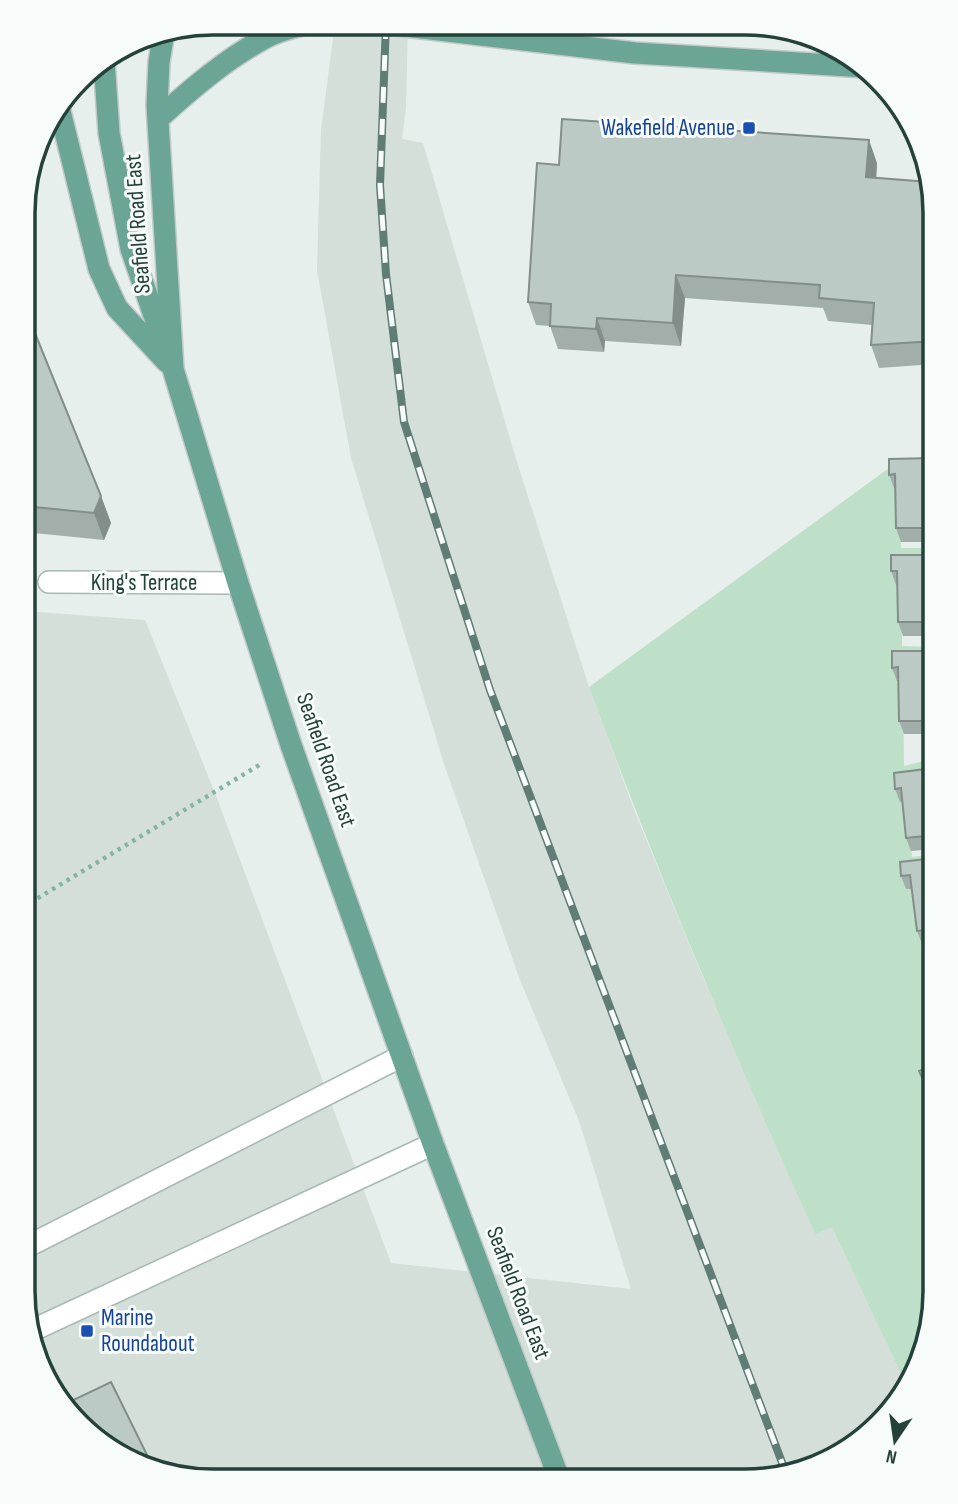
<svg xmlns="http://www.w3.org/2000/svg" width="958" height="1504" font-family="'Sofia Sans Condensed',sans-serif">
	<style>
		.built { fill: #d4dfda }
		.green { fill: #bfe0c8 }
		.lines { fill: none; stroke-linecap: round; stroke-linejoin: round }
		.minor-casing { stroke: #a8b8b2; stroke-width: 24 }
		.major-casing { stroke: #c2cac8; stroke-width: 24 }
		.path { stroke: #86b3a5; stroke-width: 4.5; stroke-dasharray: 3.5 5; stroke-linecap: butt }
		.minor { stroke: #fff; stroke-width: 21 }
		.major { stroke: #6aa596; stroke-width: 21 }
		.rail-casing { stroke: #5f7d75; stroke-width: 8 }
		.rail { stroke: #f7fbf9; stroke-width: 5; stroke-dasharray: 16; stroke-linecap: butt }
		.major-bridge-casing { stroke: #c2cac8; stroke-width: 24; stroke-linecap: butt }
		.major-bridge { stroke: #6aa596; stroke-width: 21 }
		.wall { fill: #a1aea9 }
		.shaded-wall { fill: #838d89 }
		.building { fill: #bbcac4; stroke: #838d89; stroke-width: 2 }
		.transit-dot { fill: #1a4fb4; stroke: #f7fbf9; stroke-width: 2.5 }
		.labels { text-anchor: middle; dominant-baseline: central; stroke-width: 6; stroke-linejoin: round; paint-order: stroke }
		.transit-label { font-size: 23px; fill: #164399; stroke: #f7fbf9; text-anchor: end }
		.street-label { font-size: 23px; fill: #24423a; stroke: #f7fbf9 }
		.rim { fill: none; stroke: #24423a; stroke-width: 3.5 }
	</style>
	<rect width="100%" height="100%" fill="#e6efeb"/>
	<!-- built -->
	<path class="built" d="M335 23H408L406 107 402 139 423 143 516 459 589 687 635 812 701 973 815 1234 832 1226 907 1387 903 1397 818 1467 746 1481 188 1480 97 1442 37 1364 23 1291 24 611 145 620 215 793 391 1263 631 1289 579 1121 520 980 445 767 351 458 317 270 321 130Z"/>
	<!-- green -->
	<path class="green" d="M932 456 900 488 901 548H935V569L902 585V646L935 647V665L903 681 904 766 935 758V783L906 802 912 857 935 854V872L905 876 915 889 923 955 935 953V1070L921 1077 935 1108V1304L907 1387 832 1227 815 1234C734 1054 657 872 589 687L900 460Z"/>
	<g class="lines">
		<!-- minor casing -->
		<g class="minor-casing">
			<path id="minor" d="M49 582 238 583
				M23 1244 34 1243 402 1056
				M31 1331 433 1144"/>
		</g>
		<!-- major casing -->
		<g class="major-casing">
			<path id="major" d="M422 28 635 53 865 67
				M164 32 159 62 157 105 173 369 238 583 291 745 433 1144 560 1481
				M104 60 109 133 131 249 164 344
				M59 107 99 269 117 308 167 362
				M158 119C191 89 227 58 267 37 280 30 295 27 309 23"/>
		</g>
		<!-- path -->
		<path class="path" d="M23 907 261 764"/>
		<!-- minor -->
		<use href="#minor" class="minor"/>
		<!-- major -->
		<use href="#major" class="major"/>
		<!-- rail casing -->
		<g class="rail-casing">
			<path id="rail" d="M386 23 380 185 386 274 404 422 490 690 786 1473"/>
		</g>
		<!-- rail -->
		<use href="#rail" class="rail"/>
		<!-- major-bridge casing -->
		<g class="major-bridge-casing">
			<path id="major-bridge" d="M378 23 422 28"/>
		</g>
		<!-- major-bridge -->
		<use href="#major-bridge" class="major-bridge"/>
	</g>
	<!-- wall -->
	<path class="wall" d="M877 163 876 178 935 213V364L879 368 871 345 872 325 828 321 823 308 685 298 681 346 605 341 604 352 558 349 550 326 536 325 528 302Z
		M24 306 101 496 111 523 104 540 24 532Z
		M935 448V636H903L898 622 897 585H896L891 571 934 555V542H901L896 528V488H894L889 475 929 458Z
		M935 651V734H904L899 721 898 681H897L892 668Z
		M935 768V849L911 851 906 838 903 802H900L895 789Z
		M935 858V943L922 944 917 931 912 889H906L901 876Z"/>
	<!-- shaded-wall -->
	<path class="shaded-wall" d="M869 140 877 163 875 200 866 177Z
		M676 275 685 298 681 346 673 323Z
		M597 318 605 341 604 352 596 329Z
		M101 496 111 523 104 540 94 513Z"/>
	<!-- building -->
	<path class="building" d="M562 119 869 140 866 177 929 182 935 213V341L871 345 874 303 819 298 820 285 676 275 673 323 597 318 596 329 550 326 551 304 528 302 537 163 559 165Z
		M24 306 101 496 94 513 24 506Z
		M935 448V458H929V449Z
		M935 458V528H896L895 474 889 475V459Z
		M934 541H935V555H934Z
		M891 555H935V622H898L897 571H891Z
		M892 651H935V721H899L898 667 892 668Z
		M935 768V835L906 838 901 788 895 789 894 773Z
		M935 858V929L917 931 910 875 901 876 900 862Z
		M935 962V999L926 964Z
		M935 1064V1106L919 1071Z
		M111 1382 152 1465 97 1442 67 1403Z"/>
	<!-- markers -->
	<g class="transit-dot">
		<rect x="742" y="121" width="14" height="14" rx="3.5"/>
		<rect x="80" y="1324" width="14" height="14" rx="3.5"/>
	</g>
	<g class="labels">
		<!-- transit labels -->
		<g class="transit-label">
			<text x="735" y="128">Wakefield Avenue</text>
			<text x="101" y="1318" text-anchor="start">Marine<tspan x="101" dy="26">Roundabout</tspan></text>
		</g>
		<!-- street labels -->
		<g class="street-label">
			<text transform="translate(138 224) rotate(-94)">Seafield Road East</text>
			<text x="144" y="583">King's Terrace</text>
			<text transform="translate(326 760) rotate(71)">Seafield Road East</text>
			<text transform="translate(518 1293) rotate(69)">Seafield Road East</text>
		</g>
	</g>
	<!-- crop -->
	<path d="M0 0H958V1504H0ZM213 35H745A178 178 0 0 1 923 213V1291A178 178 0 0 1 745 1469H213A178 178 0 0 1 35 1291V213A178 178 0 0 1 213 35Z" fill="#f7fbf9" fill-rule="evenodd"/>
	<path class="rim" d="M213 35H745A178 178 0 0 1 923 213V1291A178 178 0 0 1 745 1469H213A178 178 0 0 1 35 1291V213A178 178 0 0 1 213 35Z"/>
	<!-- north arrow -->
	<g transform="translate(895 1441) rotate(193)" stroke="#f7fbf9" stroke-width="5" paint-order="stroke">
	<path d="M0-5L12 26L0 18L-12 26Z" fill="#24423a"/>
	<text y="-10" font-size="19" font-weight="bold" text-anchor="middle" fill="#24423a">N</text>
	</g>
</svg>
